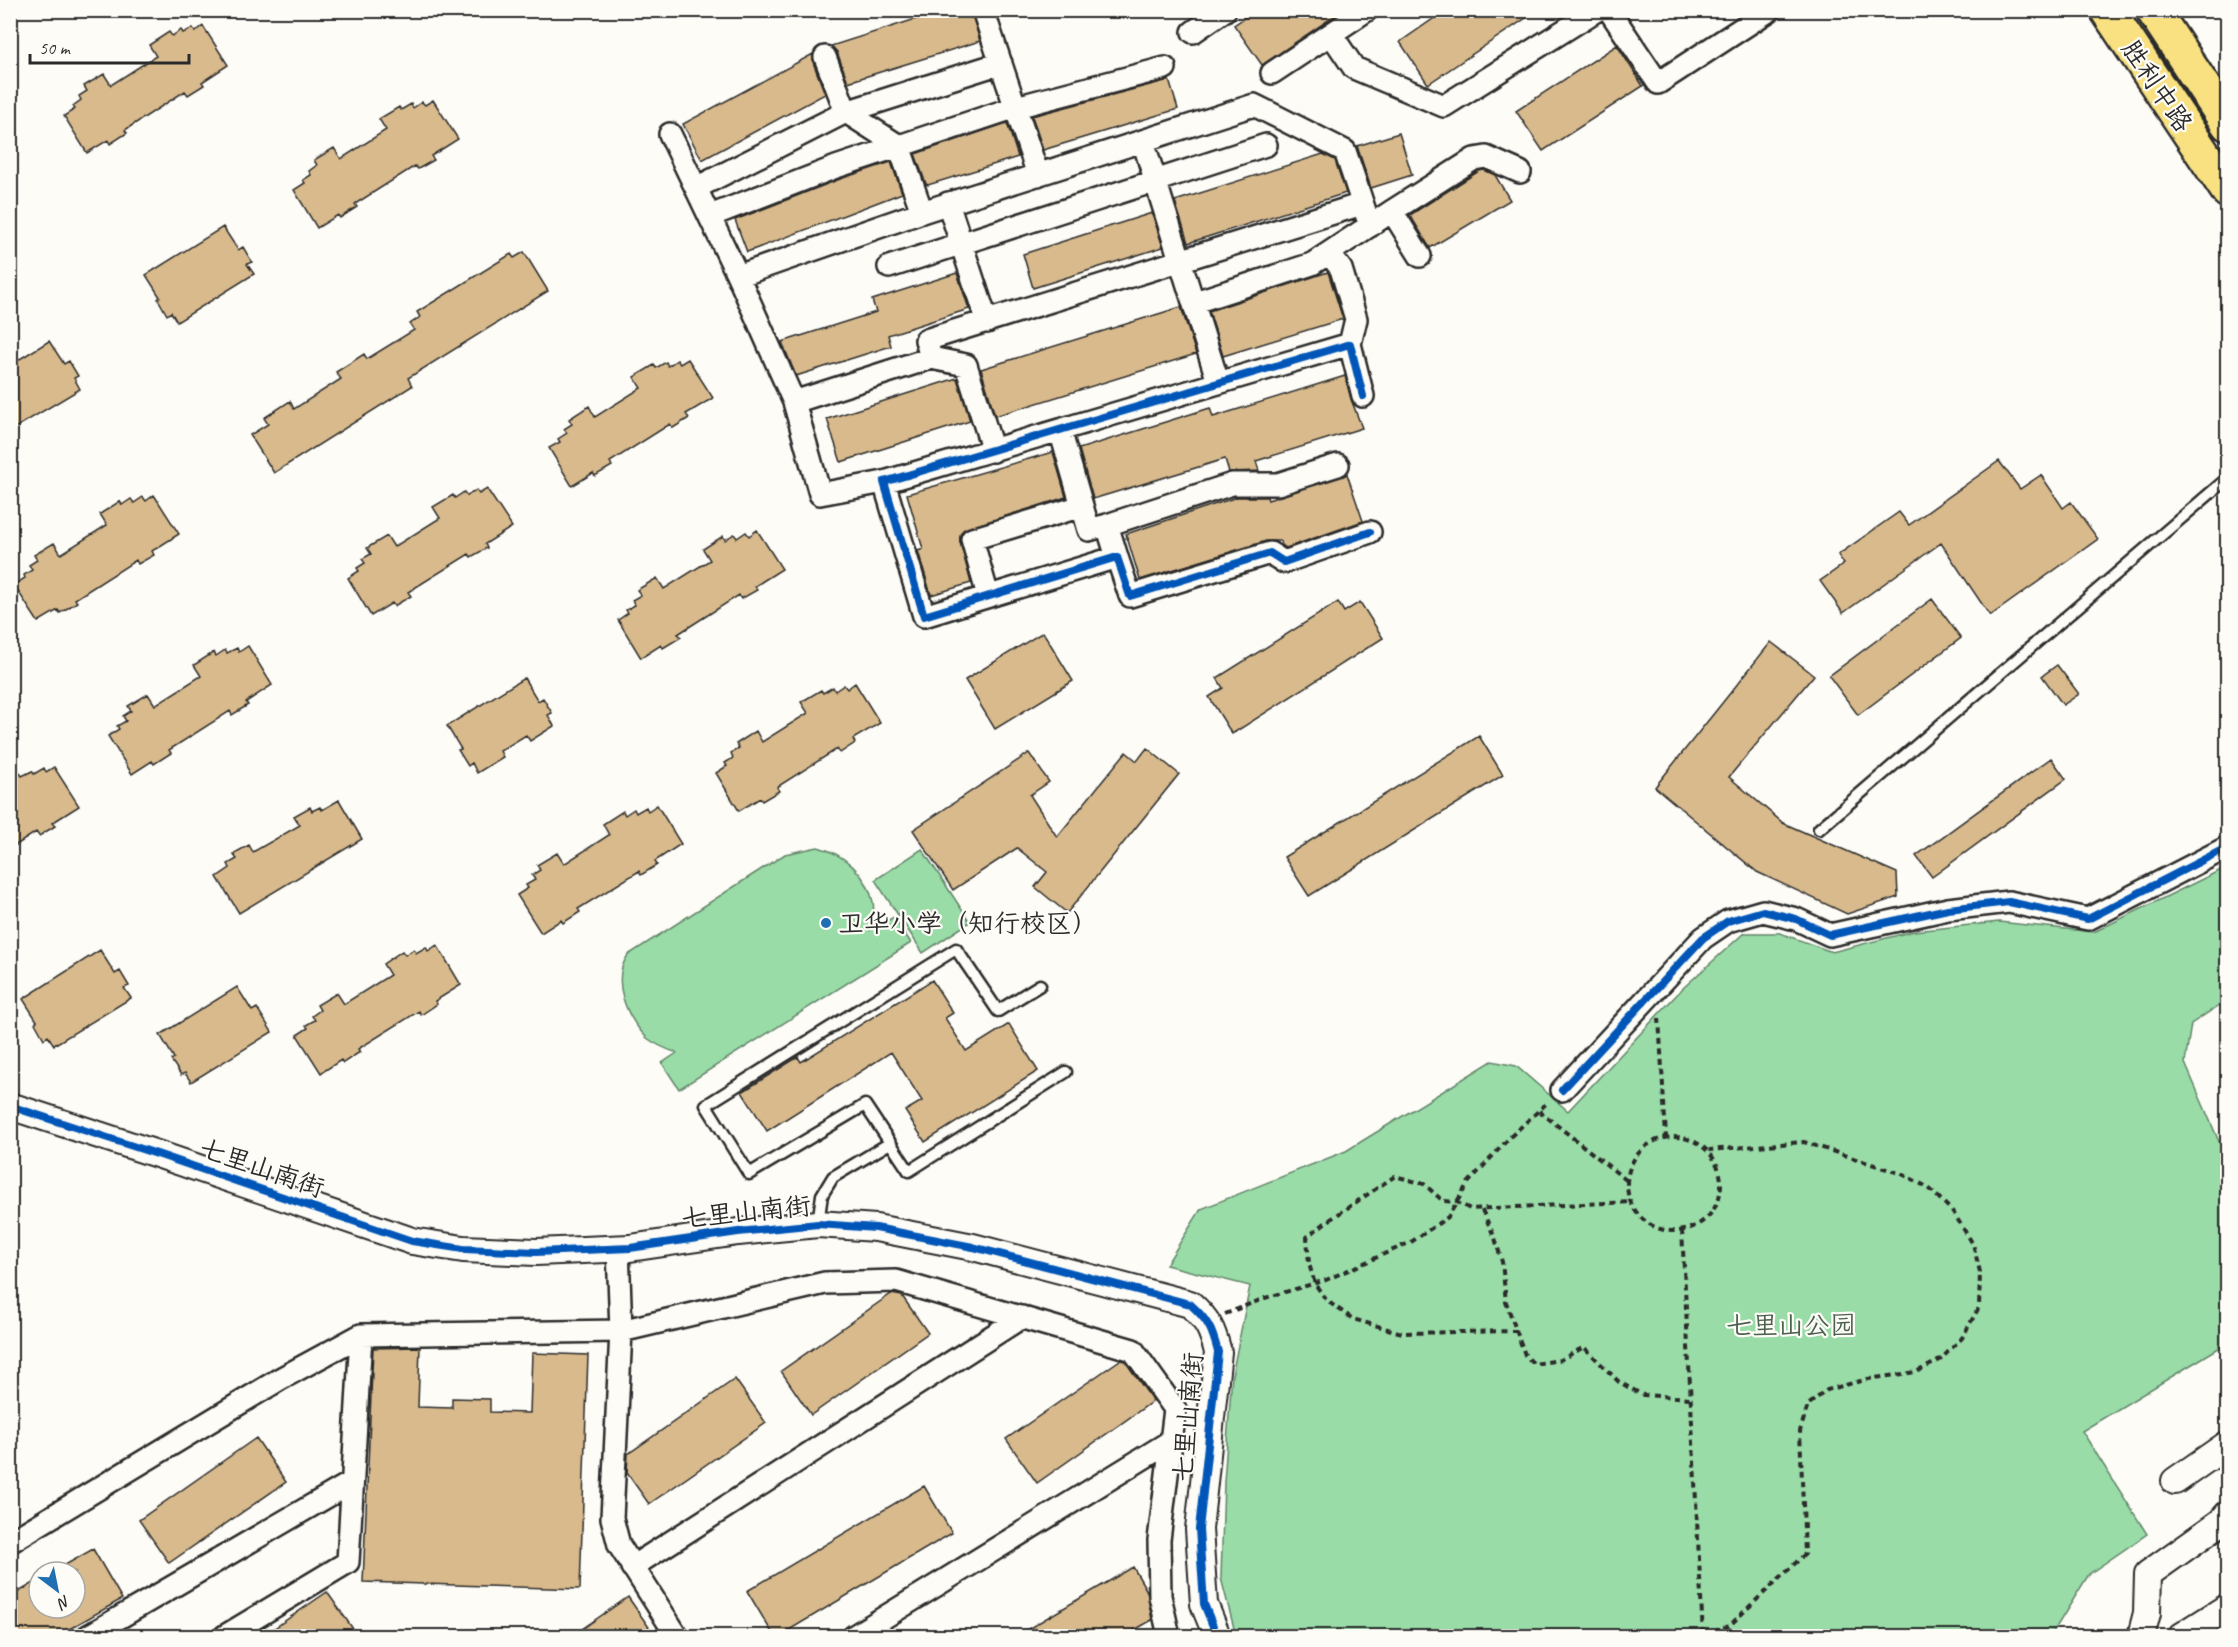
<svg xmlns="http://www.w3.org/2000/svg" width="2238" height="1647" font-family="Caveat,'LXGW WenKai TC',sans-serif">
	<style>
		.green { fill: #99dca7; stroke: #628469; stroke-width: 1.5 }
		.building { fill: #d8ba8c; stroke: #2b2b2b; stroke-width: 1.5 }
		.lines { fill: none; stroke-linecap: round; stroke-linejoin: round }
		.service-casing { stroke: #2b2b2b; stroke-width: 15 }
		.minor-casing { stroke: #2b2b2b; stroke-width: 26 }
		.tertiary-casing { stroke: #2b2b2b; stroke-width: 30 }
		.trunk-casing { stroke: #2b2b2b; stroke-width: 38 }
		.path { stroke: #2b2b2b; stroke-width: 4; stroke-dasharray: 6 4.5; stroke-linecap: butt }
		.service { stroke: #fdfcf7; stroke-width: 10 }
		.minor { stroke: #fdfcf7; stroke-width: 21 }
		.tertiary { stroke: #fdfcf7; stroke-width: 26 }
		.trunk { stroke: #f9e181; stroke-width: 33 }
		.cycleway-casing { stroke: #fdfcf7; stroke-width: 11 }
		.cycleway { stroke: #0057b8; stroke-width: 8 }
		.poi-dot { fill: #1f6fb2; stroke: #fdfcf7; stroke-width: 2 }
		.labels { text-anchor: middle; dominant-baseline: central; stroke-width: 4.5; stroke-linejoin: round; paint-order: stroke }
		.street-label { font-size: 26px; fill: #2b2b2b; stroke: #fdfcf7 }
		.poi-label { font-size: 26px; fill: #2b2b2b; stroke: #fdfcf7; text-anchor: start }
		.park-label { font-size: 26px; fill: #4c6050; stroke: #fdfcf7 }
	</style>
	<rect width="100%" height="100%" fill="#fdfcf7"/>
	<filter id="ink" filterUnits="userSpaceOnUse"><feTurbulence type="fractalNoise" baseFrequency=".0167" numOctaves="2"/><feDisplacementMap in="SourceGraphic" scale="12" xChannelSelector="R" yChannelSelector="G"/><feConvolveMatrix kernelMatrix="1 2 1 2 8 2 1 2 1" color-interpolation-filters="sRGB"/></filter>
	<g filter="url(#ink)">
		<!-- green -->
		<path class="green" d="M818 847C844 854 867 874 873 902 875 911 872 922 870 930L894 917 911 943 679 1089 662 1063 677 1053C666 1049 656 1045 647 1038 627 1018 610 981 628 955L785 854Z
			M922 849 970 922 923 953 875 880Z
			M2227 867V1000L2191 1024 2185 1063 2227 1160V1343L2082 1431 2147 1534 2089 1574 2054 1631 2044 1636H1236L1221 1578 1224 1482 1232 1375 1250 1286 1166 1265 1201 1209 1346 1151 1492 1061 1516 1066 1568 1111 1682 989 1744 933H1780L1832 952 1914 931 1999 922 2094 932Z"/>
		<!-- building -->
		<path class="building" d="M944 10H971L980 41 848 82 837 52 831 46Z
			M1256 10H1343L1262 65 1234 25Z
			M1446 10H1538L1428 84 1400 42Z
			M203 26 228 65 202 82 204 85 188 95 185 91 125 130 127 133 110 144 108 140 87 153 64 116 75 109 73 106 81 100 79 96 87 91 84 86 104 74 111 85 156 56 149 45 169 32 172 36 181 30 183 33 193 28 195 32Z
			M1617 45 1643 86 1543 151 1516 111Z
			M813 54V62L825 94 702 160 683 124Z
			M1169 80 1178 109 1043 150 1032 116Z
			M433 100 458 139 431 156 434 160 418 169 415 166 355 204 357 207 340 218 338 215 317 228 294 190 305 183 303 180 311 175 309 171 317 165 314 160 334 148 341 159 386 130 379 119 399 107 401 110 411 104 413 108 422 102 425 105Z
			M1007 123 1018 157 928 185 926 184 915 154Z
			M1399 133 1412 175 1371 188 1357 146Z
			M1323 154 1335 160 1346 193 1188 243 1175 201Z
			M891 162 902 193 747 252 735 220 840 179Z
			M1484 170 1495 175 1510 200 1430 248 1410 215 1479 171Z
			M1152 213 1163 247 1033 288 1023 254Z
			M223 227 238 250 243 247 252 262 247 264 254 274 177 322 171 312 167 315 158 299 160 297 146 275Z
			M524 252 548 291 408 378 412 386 274 473 250 435 268 424 264 418 290 401 294 409 341 379 336 372 364 354 367 359 414 330 410 324 420 317 417 312 511 254 514 258Z
			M1328 272 1343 319 1223 356 1209 311Z
			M957 273 969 309 888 335 891 346 796 376 782 342 876 312 872 300Z
			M1181 307 1196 354 995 416 981 369Z
			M49 341 64 364 69 361 78 376 74 378 80 389 10 431V365Z
			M688 359 713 398 686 414 689 418 673 428 670 424 610 462 612 466 595 476 593 473 572 486 549 448 560 442 558 439 567 433 564 429 572 424 569 419 589 406 595 417 641 388 634 377 654 365 656 368 666 362 668 366 677 360 680 364Z
			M1345 376 1351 399 1362 428 1256 461 1259 471 1229 472 1225 459 1093 499 1079 449 1210 408 1213 417Z
			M957 378 970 421 841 462 827 419Z
			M1053 452 1066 497 963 530 960 535V542L971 583 931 595 918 551 923 549 907 494Z
			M1999 461 2020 489 2041 475 2063 508 2071 502 2098 539 1990 616 1941 543 1843 613 1820 581 1844 564 1838 555 1899 512 1909 525Z
			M1347 474 1363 521 1286 548 1282 545 1280 541H1266L1140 580 1126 534 1237 497H1267L1268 500Z
			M487 489 512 527 485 544 487 548 471 557 469 554 408 592 411 596 394 606 392 603 371 616 348 578 359 571 357 568 365 563 362 559 371 554 367 548 387 536 394 547 440 518 433 507 453 495 455 498 464 492 467 496 476 490 479 494Z
			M154 495 179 534 152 551 154 555 138 564 136 560 75 599 77 602 60 613 58 610 38 622 14 585 25 578 24 575 32 570 29 565 37 560 34 555 54 543 61 554 107 525 100 514 120 501 122 505 131 499 134 503 143 497 146 501Z
			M757 530 782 569 755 586 757 590 741 599 739 595 678 634 681 637 663 648 661 645 641 658 618 620 628 613 626 610 635 605 632 600 641 595 637 590 657 578 664 589 710 560 703 549 723 536 725 540 734 534 737 538 746 532 749 536Z
			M1932 599 1961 638 1858 715 1829 676Z
			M1338 602 1344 612 1360 602 1383 638 1232 734 1209 697 1223 688 1217 678Z
			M1043 632 1073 681 995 729 965 680Z
			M1771 642 1814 675 1729 777 1783 823 1897 873 1898 897 1847 914 1757 872 1655 787Z
			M248 646 272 685 246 702 248 705 232 715 230 711 169 750 171 753 154 764 152 761 132 774 108 736 119 729 117 726 126 721 123 716 131 711 128 706 148 694 155 705 201 676 194 665 214 652 216 656 225 650 227 653 237 648 239 652Z
			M2057 665 2079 694 2063 705 2042 676Z
			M524 678 538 701 543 698 552 713 548 715 554 726 530 741 526 735 500 751 503 757 477 773 472 763 468 766 458 750 461 749 447 726Z
			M855 683 880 723 853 739 855 743 840 753 837 749 777 787 779 791 762 801 760 798 739 811 716 773 727 766 725 763 733 758 731 753 739 748 736 744 756 731 762 742 808 713 801 702 821 690 823 693 833 687 835 691 844 685 847 689Z
			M1479 736 1503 775 1309 896 1284 857Z
			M1147 748 1179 774 1067 913 1035 887 1047 872 1017 848 953 890 913 830 1029 753 1049 782 1030 795 1057 837 1126 752 1137 761Z
			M10 757 22 776 32 771 34 774 44 768 46 772 54 767 79 806 52 823 55 826 39 836 36 832 10 849Z
			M2051 758 2066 779 1932 877 1916 856Z
			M339 800 362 839 239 913 217 877 230 868 228 864 237 859 233 854 249 845 253 852 300 825 294 816 310 807 312 811 320 807 322 810Z
			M657 805 681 844 655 861 657 865 641 875 639 871 578 909 580 912 563 923 561 920 541 933 517 895 528 888 526 885 535 880 532 875 540 870 537 865 557 853 564 864 609 835 603 824 623 811 625 815 634 809 636 813 646 807 648 811Z
			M437 945 461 985 435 1001 437 1004 421 1015 419 1011 358 1049 360 1052 343 1063 341 1060 321 1073 297 1035 308 1028 306 1025 315 1020 312 1016 320 1010 317 1005 337 993 344 1004 390 975 383 964 402 951 405 955 414 949 416 953 426 947 428 951Z
			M100 950 115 974 120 971 129 986 124 988 131 998 54 1045 48 1036 44 1039 35 1023 37 1021 23 999Z
			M932 980 953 1013 945 1018 966 1051 1009 1024 1038 1071 925 1142 905 1111 922 1101 891 1052 767 1131 742 1092 798 1057 801 1062Z
			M237 987 252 1011 257 1008 272 1032 191 1082 185 1073 181 1075 171 1060 174 1058 160 1035Z
			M891 1294 902 1296 928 1333 811 1415 781 1371Z
			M420 1347 418 1407 452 1408V1398L490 1399V1412L530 1413 532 1353 588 1355 580 1589 363 1582 373 1348Z
			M1120 1360 1125 1361 1153 1401 1037 1483 1006 1439Z
			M735 1379 766 1423 649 1504 627 1473 628 1454Z
			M256 1438 286 1482 169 1563 139 1520Z
			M924 1486 952 1533 779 1636H774L747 1591Z
			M93 1549 122 1599 57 1636H10V1597L39 1580V1608H75V1572H53Z
			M1133 1567 1147 1591 1152 1620 1124 1636H1016Z
			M327 1592 358 1636H263Z
			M628 1597 655 1636H572Z"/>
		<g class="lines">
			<!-- service casing -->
			<g class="service-casing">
				<path id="service" d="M1819 829 2228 478
					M1040 985 998 1011 956 949 706 1105 749 1174 865 1105 909 1171 1066 1072
					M818 1223 822 1195 833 1177 890 1143"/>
			</g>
			<!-- minor casing -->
			<g class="minor-casing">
				<path id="minor" d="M983 10 1038 175
					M1609 10 1658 83 1770 10
					M1193 32 1225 10
					M1331 34 1354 68 1444 106 1597 10
					M825 57 846 112 899 146 922 212
					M1272 73 1367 10
					M670 134 738 276 794 402 820 494 884 482
					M1143 141 1218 382
					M696 188 846 112 1001 63
					M948 203 987 322
					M1392 211 1420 256
					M710 216 836 167 1016 107 1165 68
					M1329 253 1341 269 1356 319 1350 344
					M889 267 1266 145
					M738 276 922 212 1254 105 1345 151 1370 226
					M1195 302 1312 264 1392 211 1474 159 1486 157 1520 172
					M931 358 966 365 993 451
					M1363 396 1350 344 884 482 924 616 1117 557 1130 596 1270 553 1284 562 1370 532
					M794 402 931 358 926 340 1362 204
					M1060 430 1089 530 1107 525
					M1117 557 1107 525 1232 484H1278L1338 465
					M988 596 972 539 1082 506
					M1562 1090 1703 938 1728 921 1763 911 1796 919 1830 935 1948 909 2009 902 2088 919 2228 847
					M618 1248 621 1331 612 1518 619 1545 677 1636
					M10 1542 280 1379 361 1335 621 1331 825 1283 896 1281 1133 1350 1175 1409 1159 1540 1160 1596 1169 1636
					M632 1567 1022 1317
					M88 1636 352 1482
					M225 1636 348 1562 361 1335
					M854 1636 1171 1441"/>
			</g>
			<!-- tertiary casing -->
			<g class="tertiary-casing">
				<path id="tertiary" d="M10 1106 160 1155 412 1241 463 1249 536 1252 630 1248 738 1232 818 1224 876 1228 973 1247 1190 1304C1208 1320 1212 1329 1218 1352L1199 1529 1204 1604 1217 1636
					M2175 1481 2228 1444
					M2141 1636 2147 1613 2148 1574 2221 1522 2228 1514
					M2182 1636 2228 1607"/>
			</g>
			<!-- trunk casing -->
			<g class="trunk-casing">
				<path id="trunk" d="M2107 10 2228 191
					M2153 10 2228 124"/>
			</g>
			<!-- path -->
			<path class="path" d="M1659 1018 1666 1137
				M1539 1111 1626 1180
				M1627 1184a47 47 0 1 1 94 0a47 47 0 1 1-94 0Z
				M1482 1210 1495 1238 1502 1262 1506 1302 1525 1355 1534 1364 1560 1360 1584 1347 1619 1382 1643 1395 1691 1398
				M1682 1230 1703 1636
				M1225 1314 1265 1298 1326 1280 1411 1242 1448 1217 1468 1183 1510 1137 1548 1102
				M1517 1331 1402 1333 1353 1319 1327 1301 1315 1284 1309 1264 1307 1237 1325 1223 1395 1176 1424 1184 1443 1201 1457 1202 1470 1209 1631 1202
				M1704 1636 1729 1626 1805 1554 1800 1431 1808 1405 1827 1390 1868 1379 1916 1372 1940 1360 1962 1338 1979 1307 1980 1272 1973 1244 1953 1212 1929 1188 1902 1174 1804 1142 1709 1150"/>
			<!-- service -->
			<use href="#service" class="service"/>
			<!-- minor -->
			<use href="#minor" class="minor"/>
			<!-- tertiary -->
			<use href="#tertiary" class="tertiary"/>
			<!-- trunk -->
			<use href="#trunk" class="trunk"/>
			<!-- cycleway casing -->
			<g class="cycleway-casing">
				<path id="cycleway" d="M1363 396 1350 344 884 482 924 616 1117 557 1130 596 1270 553 1284 562 1370 532
					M1562 1090 1703 938 1728 921 1763 911 1796 919 1830 935 1948 909 2009 902 2088 919 2228 847
					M10 1106 160 1155 412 1241 463 1249 536 1252 630 1248 738 1232 818 1224 876 1228 973 1247 1190 1304C1208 1320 1212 1329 1218 1352L1199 1529 1204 1604 1217 1636"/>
			</g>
			<!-- cycleway -->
			<use href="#cycleway" class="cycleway"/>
		</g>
	</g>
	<!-- markers -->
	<circle class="poi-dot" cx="826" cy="923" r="6"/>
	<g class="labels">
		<!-- street labels -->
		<g class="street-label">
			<text transform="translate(2157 86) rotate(56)">胜利中路</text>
			<text transform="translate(262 1168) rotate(19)">七里山南街</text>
			<text transform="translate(746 1212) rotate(-6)">七里山南街</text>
			<text transform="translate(1188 1417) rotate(-85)">七里山南街</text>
		</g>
		<!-- poi labels -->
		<g class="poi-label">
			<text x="838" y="923">卫华小学（知行校区）</text>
		</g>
		<!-- park labels -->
		<g class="park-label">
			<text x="1791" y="1325">七里山公园</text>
		</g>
	</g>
	<!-- margin -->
	<rect width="2238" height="1647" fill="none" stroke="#fdfcf7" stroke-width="36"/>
	<rect x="18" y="18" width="2202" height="1611" fill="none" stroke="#2b2b2b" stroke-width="2" filter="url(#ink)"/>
	<!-- north arrow -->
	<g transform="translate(57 1590) rotate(148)"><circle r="28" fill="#fdfcf7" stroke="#a9a8a5" stroke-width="1.5"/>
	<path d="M0-4.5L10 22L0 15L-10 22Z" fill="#1f6fb2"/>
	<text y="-9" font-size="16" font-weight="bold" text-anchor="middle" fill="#2b2b2b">N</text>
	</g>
	<!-- scale -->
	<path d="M30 54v9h159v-9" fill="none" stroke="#2b2b2b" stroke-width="3"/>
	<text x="39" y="54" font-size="18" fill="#2b2b2b" stroke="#fdfcf7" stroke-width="4.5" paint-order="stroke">50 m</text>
</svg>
